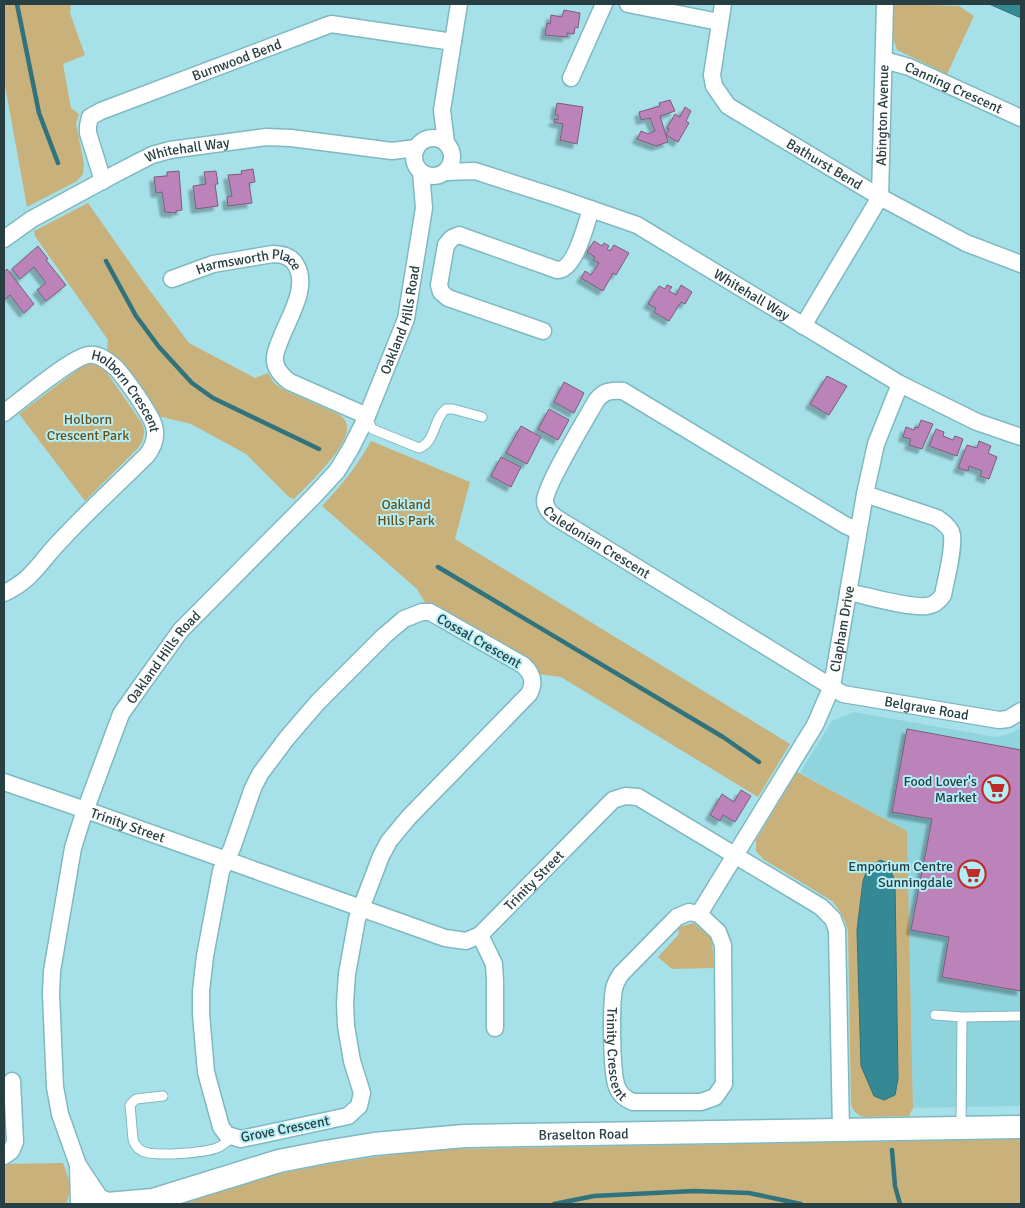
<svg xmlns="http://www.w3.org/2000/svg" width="1025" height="1208" font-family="Signika,sans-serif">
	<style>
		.built { fill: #90d4de }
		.green { fill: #c8b17b }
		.water { fill: #358994; stroke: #31737c }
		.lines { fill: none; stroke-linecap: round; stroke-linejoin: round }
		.stream { stroke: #31737c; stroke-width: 4.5 }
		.building { fill: #bc83bb; stroke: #7b5c7a; filter: url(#shadow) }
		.lane-casing { stroke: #7fb8c1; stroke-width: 11 }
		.street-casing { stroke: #7fb8c1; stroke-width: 19 }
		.secondary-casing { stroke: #7fb8c1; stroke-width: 25 }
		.lane { stroke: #fff; stroke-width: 9 }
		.street { stroke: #fff; stroke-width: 16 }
		.secondary { stroke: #fff; stroke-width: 22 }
		.labels { text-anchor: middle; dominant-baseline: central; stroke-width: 4; stroke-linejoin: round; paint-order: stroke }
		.street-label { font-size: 14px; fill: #273f43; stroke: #b3eef6 }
		.park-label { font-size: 14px; fill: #685219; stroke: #b3eef6 }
		.poi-label { font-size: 14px; fill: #273f43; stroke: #b3eef6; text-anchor: end }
	</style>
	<defs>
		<filter id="shadow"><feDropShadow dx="-4.5" dy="4.5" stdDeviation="1" flood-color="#0004"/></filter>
	</defs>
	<rect width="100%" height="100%" fill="#a6e1e9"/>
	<!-- built -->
	<path class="built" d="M854 712 995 737 1009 734 1021 728V1106L913 1108 907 831 800 773 832 721Z"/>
	<!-- green -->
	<path class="green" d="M4 4H71L70 13 85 55 63 64 71 108 79 114 76 123 84 164 83 174 77 181 27 207 4 80Z
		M894 4 959 6 974 16 947 74 897 50 892 35Z
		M88 203 142 280 189 343 255 378 268 373 274 383 284 390 338 414C344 418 348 422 347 430 346 448 308 485 294 499L289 497 246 454 191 424 158 416 116 357 107 351 108 340 35 236 34 231Z
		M90 363 99 365 105 370 142 423C146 432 144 439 139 447L85 501 19 414 84 365Z
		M371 441 470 482 455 539 790 744 758 797 561 677 538 674 529 662 439 607 426 604 417 589 322 506C341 486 357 466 371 441Z
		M797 772 907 831 913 1108 909 1116 864 1117C857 1115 853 1111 851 1104L848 931C845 919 840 910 832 901L763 859 756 851V840Z
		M694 923 712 939 714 968 672 969 658 957 679 934 678 927Z
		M1021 1139V1204H178C204 1196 231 1186 258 1179 322 1163 386 1154 451 1149Z
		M63 1163C69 1178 73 1189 66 1204H4V1164Z"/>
	<!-- water -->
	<path class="water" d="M989 4H1021V18Z
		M880 860 888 863 895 882 898 1079 895 1095 884 1100 874 1096 861 1066 857 930 863 881 867 870Z"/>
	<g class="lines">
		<!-- stream -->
		<path class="stream" d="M17 4 39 113 58 163
			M106 261 136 316 159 347 192 383 213 398 319 449
			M438 567 723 737 759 762
			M892 1150 895 1186 900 1204
			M554 1204 594 1196 694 1191 749 1193 801 1204"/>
	</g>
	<!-- building -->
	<path class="building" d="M564 10 580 13 578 28 575 27 574 34 567 33V37L545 35 547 23 550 24 551 15 562 17Z
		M670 100 675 111 660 116 668 142 656 146 637 139 641 131 648 134 655 131 650 118 641 120 639 112 660 106 659 103Z
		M557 103 583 107 577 144 560 140 563 124 554 122V119L558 120V115H555Z
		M685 107 691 111 686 121 689 123 678 142 666 135 669 129 667 128 675 114 680 117Z
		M253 169 255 182 249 183 252 203 228 206 227 197 232 196 228 175 242 174 241 171Z
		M179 171 182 210 176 211V213L165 212 162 192 156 193 154 177 167 176V172Z
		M216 171 218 184H215L218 206 196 209 193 186 206 184 204 172Z
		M594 241 602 246 604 243 609 246 607 249 610 251 614 245 629 253 616 275 613 273 603 291 581 278 585 271 591 275 599 263 593 260 595 257 587 252Z
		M38 246 48 259 46 260 66 285 46 301 37 290 46 283 34 267 20 279 12 269Z
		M7 269 34 304 24 313 10 295 4 300V272Z
		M667 285 672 287 669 291 676 295 681 285 692 292 685 304 681 302 669 321 654 312 656 308 648 304 659 286 665 289Z
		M827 376 847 386 829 415 810 404Z
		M564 382 584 393 574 413 554 402Z
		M549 409 569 420 558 440 538 429Z
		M921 420 933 424 922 449 909 445 911 439 903 437 906 427 914 430 915 427 918 428Z
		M521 426 541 437 527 464 506 453Z
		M936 429 944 432 943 436 953 440 955 436 963 439 957 456 929 446Z
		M979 441 991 446 988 453 997 457 989 479 980 476 982 471 969 466 968 471 958 468 967 445 977 448Z
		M501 457 521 467 511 487 491 476Z
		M907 729 1021 750V991L942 977 949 937 911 930 932 819 892 812Z
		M741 790 751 796 735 822 723 815 720 821 710 815 722 794 734 802Z"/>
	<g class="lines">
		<!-- lane casing -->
		<g class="lane-casing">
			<path id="lane" d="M367 416 372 429 419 448C436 442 433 419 446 409H453L482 417
				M935 1015 962 1017
				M163 1096 136 1099 130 1105 133 1139C134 1144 137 1148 142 1151 153 1157 207 1153 219 1147 223 1145 227 1141 232 1138
				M961 1127 962 1017 1021 1016"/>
		</g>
		<!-- street casing -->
		<g class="street-casing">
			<g id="street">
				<path d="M628 4 719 22"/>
				<path id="s1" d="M723 4 712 75 714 86 728 106 880 197 966 243 1021 264"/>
				<path id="s2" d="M884 60 909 67 1021 118"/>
				<path d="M571 78 604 4"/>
				<circle cx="433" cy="157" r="19"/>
				<path d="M446 143 442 110 459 4"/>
				<path id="s3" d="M445 172 475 171 559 198 637 225 900 384 977 422 1021 437"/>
				<path id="s4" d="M103 181 88 133V126L90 117 101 111 331 24 453 42"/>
				<path id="s5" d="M4 239 32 219 117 173 152 155 170 150 266 137 291 138 392 151 416 148"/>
				<path id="s6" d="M172 279 213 264 273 254C282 254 291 256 296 265 309 287 289 317 281 338 278 346 274 353 275 361 276 371 283 377 290 382L367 416"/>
				<path id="s7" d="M803 326 880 197 885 4"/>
				<path d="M543 331 448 298 441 292 439 285 446 245 452 238 459 235 557 270C575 271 586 224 591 209"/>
				<path id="s8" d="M4 413C20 401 73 356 89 355 99 353 109 362 116 368 125 378 151 414 154 426 157 437 154 446 147 455 119 483 89 510 62 539 40 561 34 579 4 593"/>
				<path id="s9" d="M858 531 845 525 623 391C611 390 603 391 596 401 586 419 545 486 545 501 545 508 550 513 555 517L843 694 999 720 1008 719 1021 711"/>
				<path d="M848 592C868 596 908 608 927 606 935 605 939 601 943 595 946 579 954 550 952 535 951 528 943 522 937 518L865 494"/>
				<path d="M422 612H430L439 617 523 665C533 674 535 683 529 694L409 817 389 841 381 856 357 919 347 974 345 1003 346 1026 352 1061 362 1093 359 1106 348 1116 241 1139 227 1135 221 1127 206 1072 201 1014V991L205 956 221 871 232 848 253 788 260 774 287 738 318 702 384 636 404 619Z"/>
				<path id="s10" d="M4 782 100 815 445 938 466 941 480 935 613 800 625 796 638 797 821 907 833 919 837 930 841 1130"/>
				<path id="s11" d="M699 914 689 912 677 917 621 974C618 979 615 983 614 989 611 1005 611 1072 617 1087 620 1095 625 1099 633 1102H701L715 1097 724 1084 723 945 718 932 699 914 815 725 832 686 865 494 876 444 900 384"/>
				<path d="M480 935 494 964 495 981V1028"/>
				<path d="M4 1156 11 1151 15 1142 12 1081"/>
				<path d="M78 1165 79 1204"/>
				<path id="s12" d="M102 1201 78 1165 60 1114 55 1087 51 994 52 971 73 848 82 819 121 714 140 687 181 630 313 497 337 471 351 448 367 416 406 319 424 208 421 172"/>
			</g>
		</g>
		<!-- secondary casing -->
		<g class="secondary-casing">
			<g id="secondary">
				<path id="s13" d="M82 1204 93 1200H98L107 1204 153 1200 279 1161 325 1152 374 1144 464 1136 1021 1127"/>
			</g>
		</g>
		<!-- lane -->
		<use href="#lane" class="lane"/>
		<!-- street -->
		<use href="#street" class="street"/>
		<!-- secondary -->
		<use href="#secondary" class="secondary"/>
	</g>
	<!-- icons -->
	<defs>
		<g id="supermarket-ring" transform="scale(1.4375)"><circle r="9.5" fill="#b3eef6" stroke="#bd2e2b" stroke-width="1.5"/><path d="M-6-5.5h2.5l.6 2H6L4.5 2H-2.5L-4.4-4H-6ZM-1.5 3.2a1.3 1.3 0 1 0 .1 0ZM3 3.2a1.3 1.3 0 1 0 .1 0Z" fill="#bd2e2b"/></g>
	</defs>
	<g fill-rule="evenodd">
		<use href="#supermarket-ring" x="996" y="789"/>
		<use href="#supermarket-ring" x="972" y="874"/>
	</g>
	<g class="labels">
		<!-- street labels -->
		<g class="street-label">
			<text stroke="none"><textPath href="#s4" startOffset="224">Burnwood Bend</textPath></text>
			<text stroke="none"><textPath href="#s2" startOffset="75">Canning Crescent</textPath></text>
			<text stroke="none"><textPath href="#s7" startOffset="232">Abington Avenue</textPath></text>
			<text stroke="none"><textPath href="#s5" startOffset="206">Whitehall Way</textPath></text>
			<text stroke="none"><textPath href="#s1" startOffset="220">Bathurst Bend</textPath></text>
			<text stroke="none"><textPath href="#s6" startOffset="81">Harmsworth Place</textPath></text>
			<text stroke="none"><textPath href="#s3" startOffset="335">Whitehall Way</textPath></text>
			<text stroke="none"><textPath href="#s12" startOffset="999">Oakland Hills Road</textPath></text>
			<text stroke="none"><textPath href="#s8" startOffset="158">Holborn Crescent</textPath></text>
			<text stroke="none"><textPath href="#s9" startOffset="485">Caledonian Crescent</textPath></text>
			<text stroke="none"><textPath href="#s11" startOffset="841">Clapham Drive</textPath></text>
			<text transform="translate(479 641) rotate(30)">Cossal Crescent</text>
			<text stroke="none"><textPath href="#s12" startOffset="579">Oakland Hills Road</textPath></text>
			<text stroke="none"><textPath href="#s9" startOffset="859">Belgrave Road</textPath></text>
			<text stroke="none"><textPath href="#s10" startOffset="131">Trinity Street</textPath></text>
			<text stroke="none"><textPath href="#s10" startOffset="581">Trinity Street</textPath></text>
			<text stroke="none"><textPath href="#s11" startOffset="185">Trinity Crescent</textPath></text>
			<text transform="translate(285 1129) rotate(-11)">Grove Crescent</text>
			<text stroke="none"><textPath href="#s13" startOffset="511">Braselton Road</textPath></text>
		</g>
		<!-- park labels -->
		<g class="park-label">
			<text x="88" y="419">Holborn<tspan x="88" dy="16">Crescent Park</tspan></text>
			<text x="406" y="504">Oakland<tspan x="406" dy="16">Hills Park</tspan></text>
		</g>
		<!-- poi labels -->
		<g class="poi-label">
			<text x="977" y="781">Food Lover's<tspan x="977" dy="16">Market</tspan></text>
			<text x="953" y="866">Emporium Centre<tspan x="953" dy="16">Sunningdale</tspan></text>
		</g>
	</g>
	<!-- border -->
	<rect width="1025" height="1208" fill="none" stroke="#273f43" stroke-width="10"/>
</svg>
